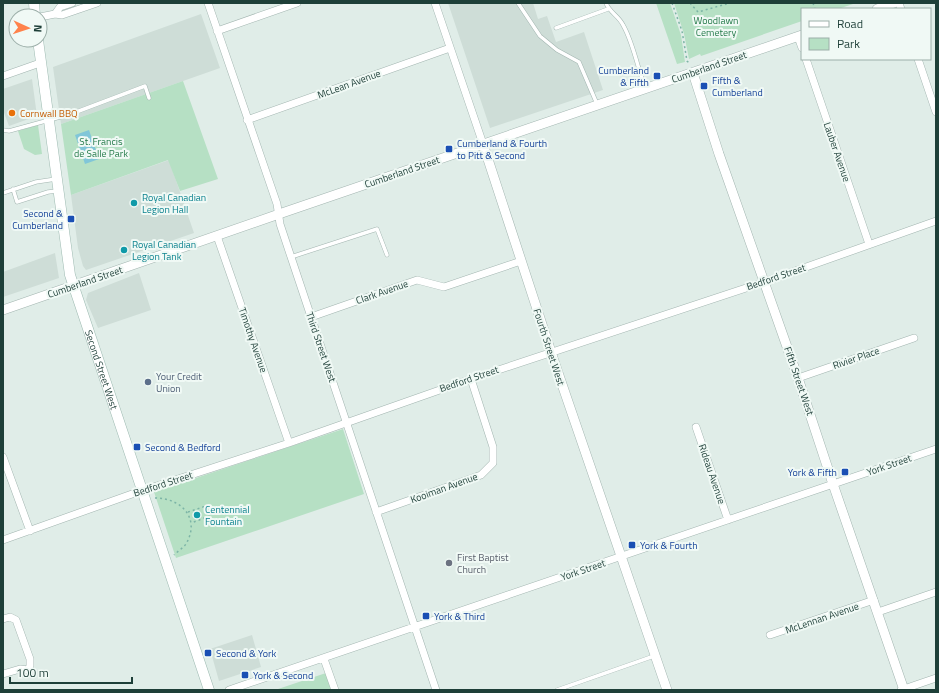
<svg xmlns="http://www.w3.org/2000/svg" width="939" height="693" font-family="'Titillium Web',sans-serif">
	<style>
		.built { fill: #ceddd7 }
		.green { fill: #b6e0c4 }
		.water { fill: #81c6d8 }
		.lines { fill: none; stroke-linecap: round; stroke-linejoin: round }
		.service-casing { stroke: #a2b5b0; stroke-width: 4.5 }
		.minor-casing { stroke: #a2b5b0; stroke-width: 8 }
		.tertiary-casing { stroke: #a2b5b0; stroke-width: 10 }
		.secondary-casing { stroke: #9dbab1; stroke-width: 11 }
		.path { stroke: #7cb4a6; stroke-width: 1.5; stroke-dasharray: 2 3; stroke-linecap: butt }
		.service { stroke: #fff; stroke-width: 3.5 }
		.minor { stroke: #fff; stroke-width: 7 }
		.tertiary { stroke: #fff; stroke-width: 9 }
		.secondary { stroke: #fff; stroke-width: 10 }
		.transit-dot { fill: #1a4fb4; stroke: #f0f9f5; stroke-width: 1.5 }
		.food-dot { fill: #e8710a; stroke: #f0f9f5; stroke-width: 1.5 }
		.culture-dot { fill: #0f9aa8; stroke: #f0f9f5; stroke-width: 1.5 }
		.service-dot { fill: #5c6f8a; stroke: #f0f9f5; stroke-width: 1.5 }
		.worship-dot { fill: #6b7280; stroke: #f0f9f5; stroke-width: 1.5 }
		.labels { text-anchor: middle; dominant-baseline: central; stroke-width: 4; stroke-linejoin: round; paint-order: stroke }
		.park-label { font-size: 10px; fill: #247a4a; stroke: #f0f9f5 }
		.street-label { font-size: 10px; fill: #1e3f38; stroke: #f0f9f5 }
		.transit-label { font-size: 10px; fill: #164399; stroke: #f0f9f5; text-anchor: start }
		.food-label { font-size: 10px; fill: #c56008; stroke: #f0f9f5; text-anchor: start }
		.culture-label { font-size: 10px; fill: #0d838f; stroke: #f0f9f5; text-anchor: start }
		.service-label { font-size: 10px; fill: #4e5e75; stroke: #f0f9f5; text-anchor: start }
		.worship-label { font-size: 10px; fill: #5b616d; stroke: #f0f9f5; text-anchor: start }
	</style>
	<rect width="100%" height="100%" fill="#e0ede8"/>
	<!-- built -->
	<path class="built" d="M448 3H533L538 19 547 16 556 42 584 32 603 90 490 128Z
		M201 14 220 68 61 124 53 67Z
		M32 79 37 116 9 126 3 110V89Z
		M169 160 194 233 86 270 83 266 78 248 71 195Z
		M55 253 59 278 3 297V272Z
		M139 273 151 310 98 328 86 300 88 293Z
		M252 635 261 667 219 681 210 649Z"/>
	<!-- green -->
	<path class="green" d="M656 3H670L681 35 685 62 677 64Z
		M674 3H856L838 9H802V21L701 56 700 54 689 59 684 34Z
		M183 81 218 179 180 191 168 160 71 195 61 124Z
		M38 125 42 154 35 155 24 149 18 131Z
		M343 429 364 494 176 558 154 492Z
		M326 673 332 690H275Z"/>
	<!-- water -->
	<path class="water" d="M89 130 99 159 85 164 75 135Z"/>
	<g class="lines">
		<!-- service casing -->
		<g class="service-casing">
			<path id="service" d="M518 3 540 36 557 50 579 62 597 104
				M606 3C609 12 619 16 623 25 633 42 638 69 645 88
				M556 28 608 9
				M3 130 9 131 71 114 145 86 149 98
				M13 189 17 202 48 192 57 191
				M3 193 36 182 56 179
				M291 257 377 229 387 255
				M557 690 654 656"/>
		</g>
		<!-- minor casing -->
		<g class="minor-casing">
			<path id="minor" d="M208 3 277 204 280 224 291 257 436 690
				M435 3 483 144
				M899 3 901 9
				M55 14 60 7 72 3
				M40 17 55 14 62 15 97 3
				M217 31 297 3
				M798 37 802 48
				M806 59 869 244
				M918 59 936 112
				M3 76 40 63
				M247 120 450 48
				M217 236 289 443
				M311 317 417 280 444 287 521 261
				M798 378 914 338
				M696 427 728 520
				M3 457 30 531
				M376 512 481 475 493 463V447L471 379
				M3 540 132 494 289 443 471 379 764 282 936 221
				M878 612 936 592
				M3 619 10 617 16 620 30 659V666L28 670 20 669 3 674
				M770 635 874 600
				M324 659 335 690
				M229 690 936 449
				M901 690 936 678"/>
		</g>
		<!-- tertiary casing -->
		<g class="tertiary-casing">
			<path id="tertiary" d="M877 9 894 3
				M693 73 719 154 798 378 833 484 904 690
				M483 144 553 358 667 690
				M3 310 279 214 802 35"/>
		</g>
		<!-- secondary casing -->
		<g class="secondary-casing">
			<g id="secondary">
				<path d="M34 3 35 16"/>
				<path id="s1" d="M38 40 70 275 209 690"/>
			</g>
		</g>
		<!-- path -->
		<path class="path" d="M672 3 682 31 687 61 690 64
			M690 3 698 12 730 3
			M813 3 815 9
			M155 498C181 498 201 518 186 544 183 548 178 551 174 555
			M188 512 206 506 210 516 191 523"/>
		<!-- service -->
		<use href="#service" class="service"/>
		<!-- minor -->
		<use href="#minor" class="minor"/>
		<!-- tertiary -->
		<use href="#tertiary" class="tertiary"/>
		<!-- secondary -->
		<use href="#secondary" class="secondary"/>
	</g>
	<!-- markers -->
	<g class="transit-dot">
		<rect x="653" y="72" width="8" height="8" rx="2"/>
		<rect x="700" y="82" width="8" height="8" rx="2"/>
		<rect x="445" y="145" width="8" height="8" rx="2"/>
		<rect x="67" y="215" width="8" height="8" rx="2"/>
		<rect x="133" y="443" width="8" height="8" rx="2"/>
		<rect x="841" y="468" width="8" height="8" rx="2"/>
		<rect x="628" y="541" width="8" height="8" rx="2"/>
		<rect x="422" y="612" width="8" height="8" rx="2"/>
		<rect x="204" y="649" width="8" height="8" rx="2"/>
		<rect x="241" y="671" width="8" height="8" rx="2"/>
	</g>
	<circle class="food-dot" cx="12" cy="113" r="4"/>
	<g class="culture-dot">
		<circle cx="134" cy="203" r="4"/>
		<circle cx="124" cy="250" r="4"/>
		<circle cx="197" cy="515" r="4"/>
	</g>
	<circle class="service-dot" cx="148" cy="382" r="4"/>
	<circle class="worship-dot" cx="449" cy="563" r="4"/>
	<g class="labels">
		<!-- park labels -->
		<g class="park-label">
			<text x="716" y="20">Woodlawn<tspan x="716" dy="12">Cemetery</tspan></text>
			<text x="101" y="141">St. Francis<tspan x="101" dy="12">de Salle Park</tspan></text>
		</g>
		<!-- street labels -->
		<g class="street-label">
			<text transform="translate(709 67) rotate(-19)">Cumberland Street</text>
			<text transform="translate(349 84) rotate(-20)">McLean Avenue</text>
			<text transform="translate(837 152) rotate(71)">Lauber Avenue</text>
			<text transform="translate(402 172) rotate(-19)">Cumberland Street</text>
			<text transform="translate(776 277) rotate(-19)">Bedford Street</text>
			<text transform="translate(85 282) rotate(-19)">Cumberland Street</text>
			<text transform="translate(382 292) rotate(-19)">Clark Avenue</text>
			<text transform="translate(253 340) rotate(71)">Timothy Avenue</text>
			<text transform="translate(321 347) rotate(71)">Third Street West</text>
			<text transform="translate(549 347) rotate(72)">Fourth Street West</text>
			<text transform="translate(856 358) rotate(-19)">Rivier Place</text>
			<text stroke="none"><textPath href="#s1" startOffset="337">Second Street West</textPath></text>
			<text transform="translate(469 379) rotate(-19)">Bedford Street</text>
			<text transform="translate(799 381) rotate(71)">Fifth Street West</text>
			<text transform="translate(889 465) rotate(-19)">York Street</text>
			<text transform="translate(712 474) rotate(71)">Rideau Avenue</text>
			<text transform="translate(163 484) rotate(-18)">Bedford Street</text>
			<text transform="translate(444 488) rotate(-20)">Kooiman Avenue</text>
			<text transform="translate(583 570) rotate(-19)">York Street</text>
			<text transform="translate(822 618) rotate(-19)">McLennan Avenue</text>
		</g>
		<!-- transit labels -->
		<g class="transit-label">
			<text x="649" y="70" text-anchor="end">Cumberland<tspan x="649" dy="12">&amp; Fifth</tspan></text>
			<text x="712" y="80">Fifth &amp;<tspan x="712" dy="12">Cumberland</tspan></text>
			<text x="457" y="143">Cumberland &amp; Fourth<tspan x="457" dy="12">to Pitt &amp; Second</tspan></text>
			<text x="63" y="213" text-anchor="end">Second &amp;<tspan x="63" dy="12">Cumberland</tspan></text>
			<text x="145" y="447">Second &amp; Bedford</text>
			<text x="837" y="472" text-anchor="end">York &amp; Fifth</text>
			<text x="640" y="545">York &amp; Fourth</text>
			<text x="434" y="616">York &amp; Third</text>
			<text x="216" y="653">Second &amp; York</text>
			<text x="253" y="675">York &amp; Second</text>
		</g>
		<!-- food labels -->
		<g class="food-label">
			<text x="20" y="113">Cornwall BBQ</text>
		</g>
		<!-- culture labels -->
		<g class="culture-label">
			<text x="142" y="197">Royal Canadian<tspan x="142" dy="12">Legion Hall</tspan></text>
			<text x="132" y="244">Royal Canadian<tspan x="132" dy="12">Legion Tank</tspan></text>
			<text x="205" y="509">Centennial<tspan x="205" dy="12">Fountain</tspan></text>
		</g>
		<!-- service labels -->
		<g class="service-label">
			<text x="156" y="376">Your Credit<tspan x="156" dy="12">Union</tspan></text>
		</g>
		<!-- worship labels -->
		<g class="worship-label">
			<text x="457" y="557">First Baptist<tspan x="457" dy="12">Church</tspan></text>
		</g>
	</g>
	<!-- border -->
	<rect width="939" height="693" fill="none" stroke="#1e3f38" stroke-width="8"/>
	<!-- legend -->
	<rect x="801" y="8" width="130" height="52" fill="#f0f9f5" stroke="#9cafa9"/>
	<rect x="809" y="21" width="20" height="6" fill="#ffffff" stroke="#9cafa9"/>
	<text x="837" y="28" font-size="12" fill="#1e3f38">Road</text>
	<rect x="809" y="38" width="20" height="12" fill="#b6e0c4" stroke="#9cafa9"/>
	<text x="837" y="48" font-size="12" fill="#1e3f38">Park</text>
	<!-- north arrow -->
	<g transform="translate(28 28) rotate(93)"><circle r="19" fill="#f0f9f5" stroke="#9cafa9"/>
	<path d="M0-3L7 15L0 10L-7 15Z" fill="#ff824b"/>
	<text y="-6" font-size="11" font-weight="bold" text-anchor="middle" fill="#1e3f38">N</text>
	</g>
	<!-- scale -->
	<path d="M10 677v6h122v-6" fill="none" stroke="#1e3f38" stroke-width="2"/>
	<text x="16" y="677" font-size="12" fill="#1e3f38" stroke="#f0f9f5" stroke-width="3" paint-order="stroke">100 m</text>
</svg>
